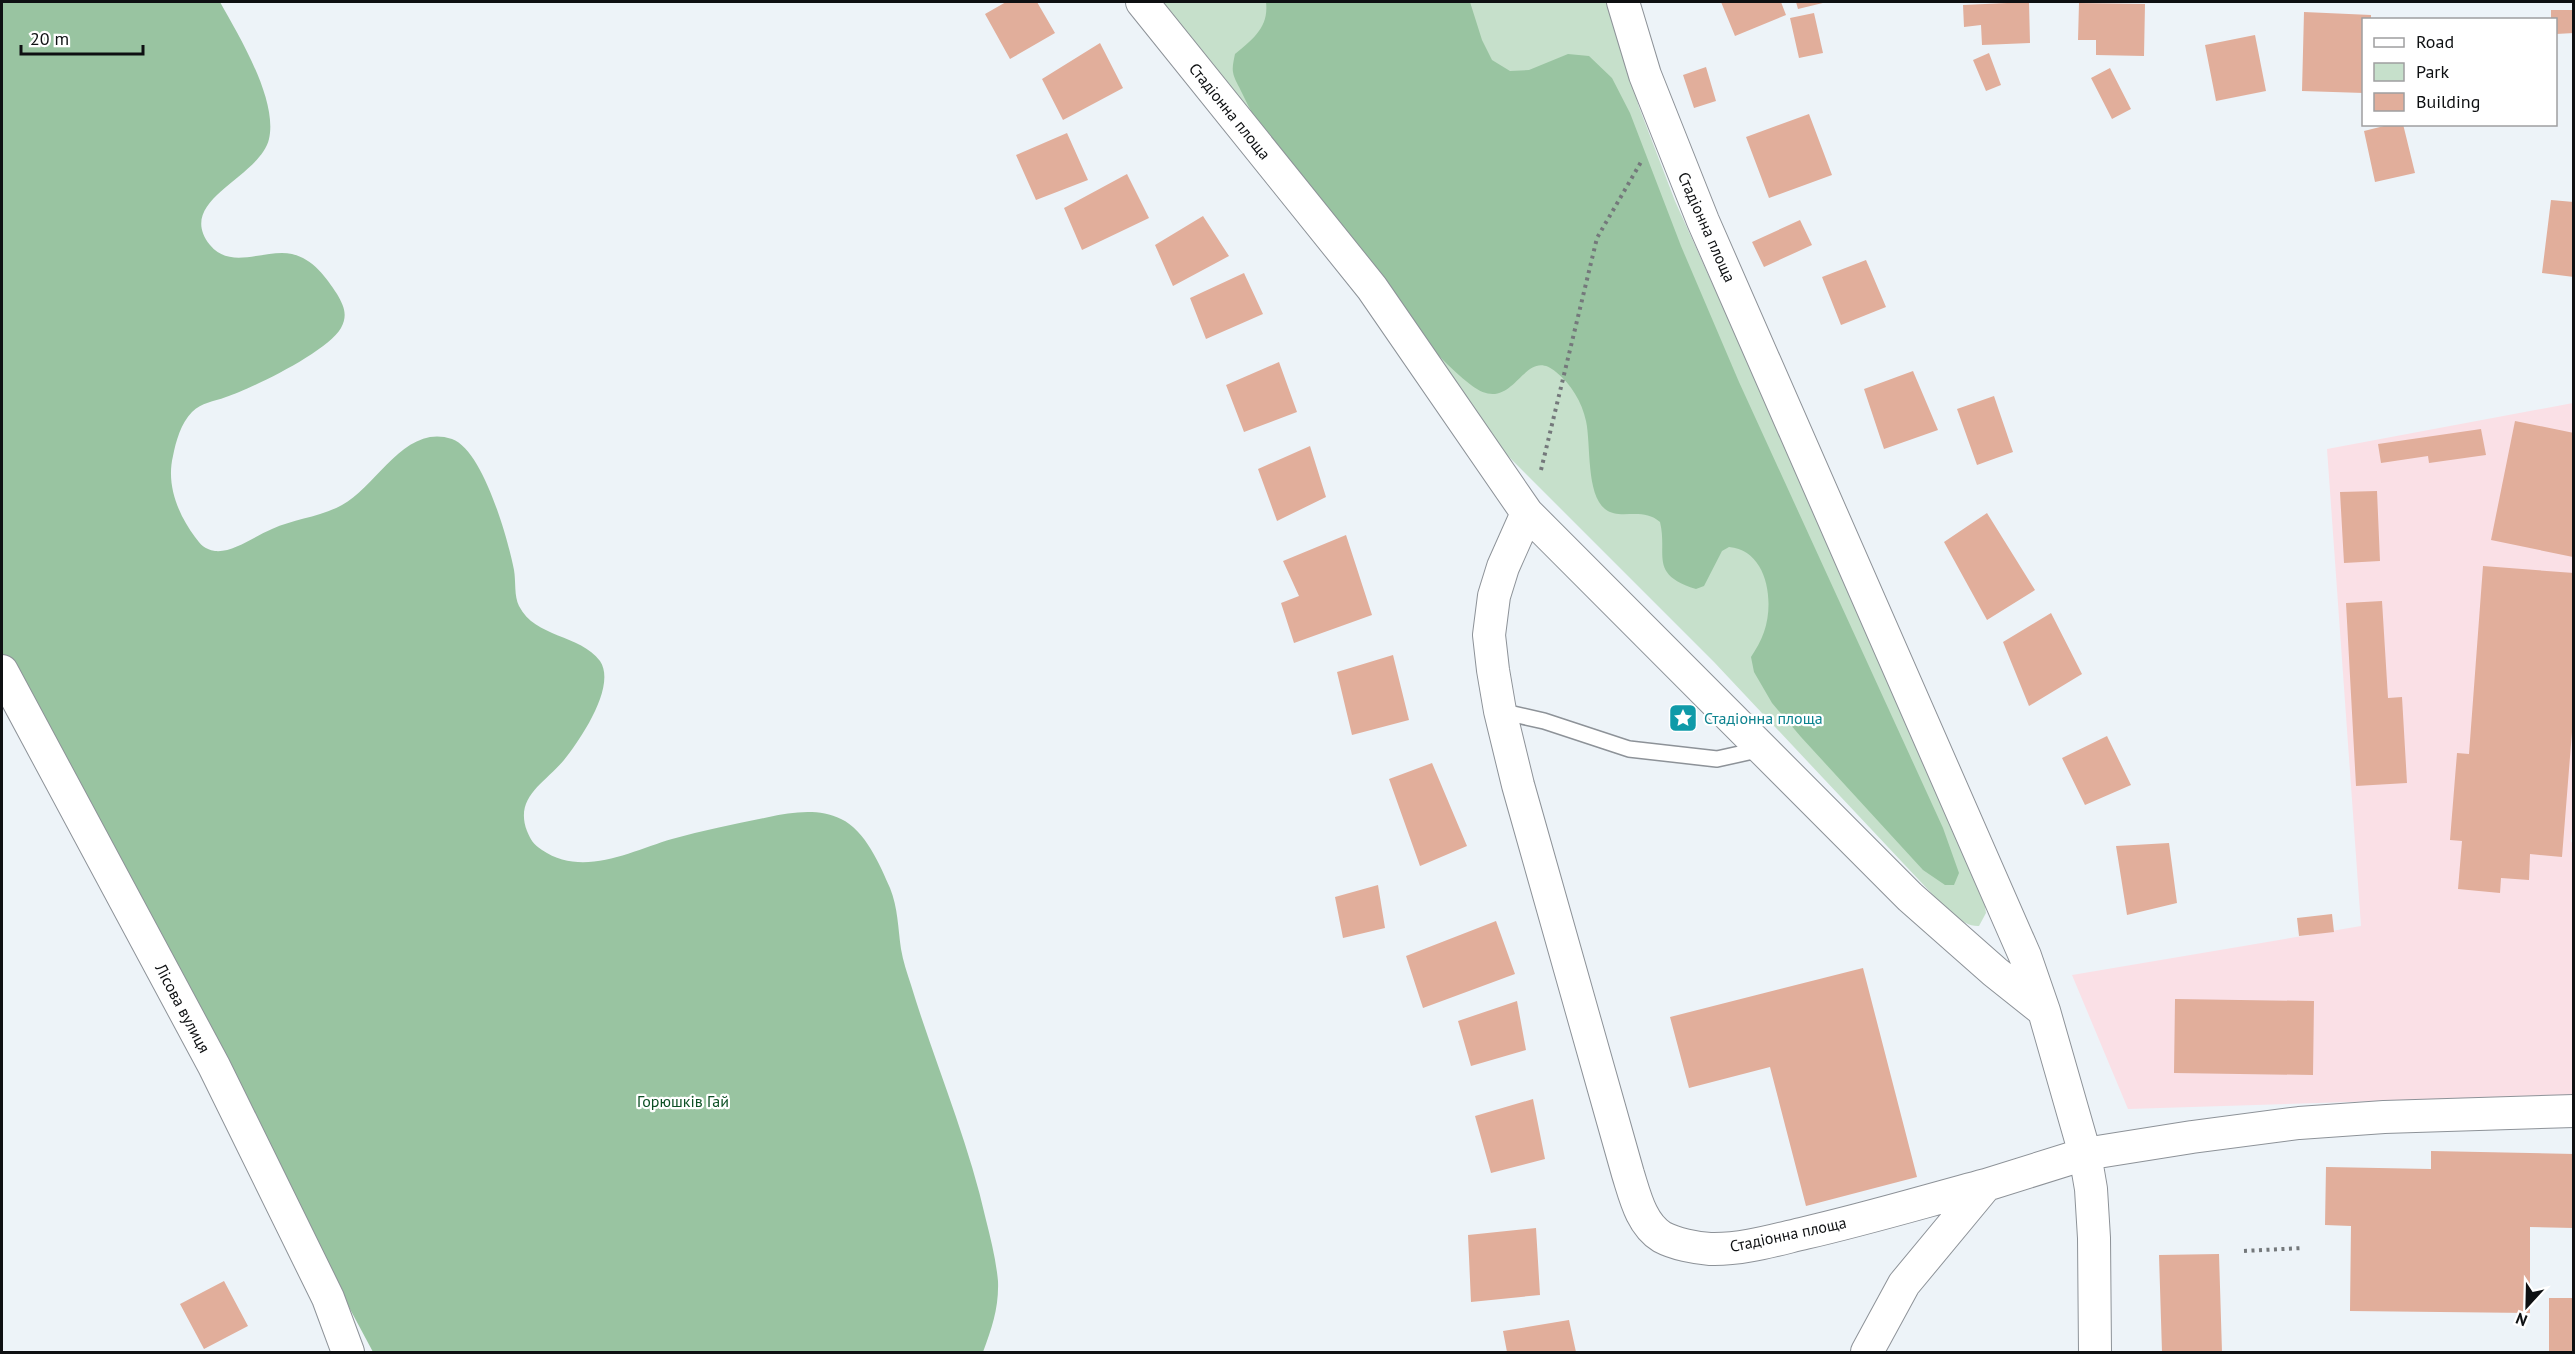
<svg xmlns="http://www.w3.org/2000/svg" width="2575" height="1354" font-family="'PT Sans',sans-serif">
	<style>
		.commercial { fill: #fae0e6 }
		.green { fill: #c6e0cb }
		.forest { fill: #99c4a1 }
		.building { fill: #e1ae9b }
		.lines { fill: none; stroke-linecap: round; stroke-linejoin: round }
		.service-casing { stroke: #8d9298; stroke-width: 18 }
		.minor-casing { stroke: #8d9298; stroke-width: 34 }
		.path { stroke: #74787b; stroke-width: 4; stroke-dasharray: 3 4.5; stroke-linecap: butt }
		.service { stroke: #fff; stroke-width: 15 }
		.minor { stroke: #fff; stroke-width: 32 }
		.labels { text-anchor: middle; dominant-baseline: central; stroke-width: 4.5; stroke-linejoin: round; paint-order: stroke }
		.street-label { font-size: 16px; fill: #0e1012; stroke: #fff }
		.culture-label { font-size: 16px; fill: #0d838f; stroke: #fff; text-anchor: start }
		.park-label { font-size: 16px; fill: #0d5025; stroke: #fff }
	</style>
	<rect width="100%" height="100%" fill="#edf3f8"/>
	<!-- commercial -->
	<path class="commercial" d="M2573 403 2574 812 2571 842 2574 843 2573 1103 2382 1101 2128 1109 2072 975 2361 926 2327 449Z"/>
	<!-- green -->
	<path class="green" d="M1153 2H1608L1639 107 1675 201 1799 476 1984 900 1986 913 1979 926C1962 927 1945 907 1934 896L1714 662 1498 446Z"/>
	<!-- forest -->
	<path class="forest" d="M2 2H220C239 36 278 100 269 139 260 178 174 200 210 245 231 271 266 248 292 254 313 259 326 277 337 294 344 306 348 315 341 328 327 352 253 388 226 397 213 402 202 402 192 412 181 423 176 441 173 456 166 485 178 514 195 537 201 545 204 549 215 551 233 553 255 536 272 529 294 519 320 517 342 505 377 486 405 423 452 439 483 450 508 539 514 570 516 582 514 596 519 606 535 638 580 634 600 661 617 686 580 740 564 760 545 783 514 797 527 831 531 840 533 844 542 850 583 878 631 851 672 839 704 830 736 824 769 817 792 812 819 808 841 819 865 830 880 865 890 888 898 908 898 928 901 949 903 961 907 973 911 985 935 1064 968 1139 986 1220 991 1240 996 1260 998 1281 999 1307 992 1328 983 1352H373L141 919 2 685Z
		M1266 2H1470L1482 40 1492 60 1510 71 1529 70 1568 54 1589 56 1612 78 1630 113 1681 246 1739 382 1943 828 1959 873 1954 885H1945L1923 870 1801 737 1772 703 1754 672 1751 657C1756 649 1761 641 1764 632 1775 601 1767 550 1729 547L1722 551 1704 586 1696 589C1648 574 1668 555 1660 522 1642 506 1620 521 1605 509 1586 494 1591 444 1586 421 1582 402 1571 384 1556 372 1522 343 1515 419 1471 385 1422 347 1383 285 1345 237 1309 191 1266 146 1242 93 1239 86 1234 79 1233 72 1232 67 1234 59 1235 54 1253 39 1269 27 1266 2Z"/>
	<!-- building -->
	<path class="building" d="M1006 2H1037L1055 33 1010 59 985 14Z
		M1721 2H1781L1786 15 1735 36Z
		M1796 2H1827L1798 9Z
		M2029 2 2030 43 1982 45 1981 25 1964 27 1963 5Z
		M2079 3 2145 4 2144 56 2096 55V40H2078Z
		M2551 10H2574V33L2556 34V20H2551Z
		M2304 12 2371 15V20H2364V93L2302 91Z
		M1814 13 1823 53 1799 58 1790 18Z
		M2255 35 2266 91 2216 101 2205 45Z
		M1100 43 1123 88 1063 120 1042 79Z
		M1989 53 2001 85 1986 91 1973 60Z
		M1706 67 1716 101 1694 108 1683 75Z
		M2110 68 2131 109 2112 119 2091 78Z
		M1809 114 1832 175 1769 198 1746 137Z
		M2392 124H2403L2415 173 2375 182 2364 131Z
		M1067 133 1088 180 1036 200 1016 155Z
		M1127 174 1149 218 1082 250 1064 208Z
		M2551 200 2574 202V277L2542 273Z
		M1203 216 1229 256 1173 286 1155 245Z
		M1800 220 1812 245 1764 267 1752 242Z
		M1866 260 1886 307 1841 325 1822 277Z
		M1244 273 1263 314 1206 339 1190 298Z
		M1279 362 1297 412 1244 432 1226 385Z
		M1913 371 1938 430 1884 449 1864 389Z
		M1994 396 2013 452 1977 465 1957 409Z
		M2515 421 2574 433 2573 557 2491 540Z
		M2481 429 2486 455 2429 463 2428 456 2381 463 2378 444Z
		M1310 446 1326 497 1277 521 1258 469Z
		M2377 491 2380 561 2344 563 2340 492Z
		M1987 513 2035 590 1987 620 1944 542Z
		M1346 535 1372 615 1294 643 1281 603 1299 596 1283 561Z
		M2483 566 2574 573V707L2562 857 2530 854 2529 880 2501 878 2500 893 2458 889 2462 841 2450 840 2457 753 2469 754Z
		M2382 601 2388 698 2402 697 2407 783 2356 786 2346 603Z
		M2051 613 2082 674 2029 706 2003 642Z
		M1393 655 1409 720 1352 735 1337 672Z
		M2107 736 2131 785 2085 805 2062 758Z
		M1432 763 1467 846 1420 866 1389 779Z
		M2169 843 2177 903 2127 915 2116 846Z
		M1378 885 1385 928 1343 938 1335 897Z
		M2332 914 2334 932 2299 936 2297 918Z
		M1496 921 1515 974 1423 1008 1406 956Z
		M1863 968 1917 1177 1806 1206 1770 1067 1689 1088 1670 1017Z
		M2175 999 2314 1001 2313 1075 2174 1073Z
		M1517 1001 1526 1050 1471 1066 1458 1021Z
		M1533 1099 1545 1159 1491 1173 1475 1116Z
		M2431 1151 2574 1154V1228L2530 1227V1313L2350 1311 2351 1226 2325 1225 2326 1167 2431 1169Z
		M1536 1228 1540 1295 1471 1302 1468 1235Z
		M2219 1254 2222 1352H2162L2159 1255Z
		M224 1281 248 1326 204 1349 180 1304Z
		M2549 1298H2574V1352H2549Z
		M1569 1320 1576 1352H1507L1503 1331Z"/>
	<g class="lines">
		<!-- service casing -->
		<g class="service-casing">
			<path id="service" d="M1500 711 1544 721 1629 749 1717 759 1762 749"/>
		</g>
		<!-- minor casing -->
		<g class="minor-casing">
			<path id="minor" d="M1142 2 1372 288 1527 513 1910 897 1995 972 2044 1011 2085 1154 2091 1189 2094 1238 2095 1352
				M1623 2 1645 75 1703 221 2025 956 2044 1011
				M1527 513 1503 567 1494 596 1489 635 1493 670 1500 711 1518 785 1628 1174C1635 1196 1641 1224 1662 1237 1675 1244 1696 1248 1710 1249 1742 1250 1775 1240 1805 1233 1866 1219 1926 1201 1986 1185
				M2 671 214 1066 328 1298 348 1352
				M1867 1352 1904 1284 1986 1185 2085 1154 2192 1137 2299 1123 2384 1117 2574 1111"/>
		</g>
		<!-- path -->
		<path class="path" d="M1541 470 1597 238 1641 162
			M2244 1251 2302 1248"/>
		<!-- service -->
		<use href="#service" class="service"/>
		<!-- minor -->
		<use href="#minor" class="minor"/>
	</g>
	<!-- icons -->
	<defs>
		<g id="sight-square" transform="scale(1.5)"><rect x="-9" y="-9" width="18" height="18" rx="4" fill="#0f9aa8" stroke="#fff"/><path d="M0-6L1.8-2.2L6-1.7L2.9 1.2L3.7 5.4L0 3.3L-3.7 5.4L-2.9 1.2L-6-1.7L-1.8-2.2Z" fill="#fff"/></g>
	</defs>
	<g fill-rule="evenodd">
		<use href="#sight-square" x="1683" y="718"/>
	</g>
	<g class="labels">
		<!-- street labels -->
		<g class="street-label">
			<text transform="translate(1230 111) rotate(51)">Стадіонна площа</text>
			<text transform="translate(1707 227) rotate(66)">Стадіонна площа</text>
			<text transform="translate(183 1008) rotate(62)">Лісова вулиця</text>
			<text transform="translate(1788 1234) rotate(-12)">Стадіонна площа</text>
		</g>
		<!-- culture labels -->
		<g class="culture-label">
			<text x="1704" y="718">Стадіонна площа</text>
		</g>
		<!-- park labels -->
		<g class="park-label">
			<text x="683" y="1101">Горюшків Гай</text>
		</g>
	</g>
	<!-- border -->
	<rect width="2575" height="1354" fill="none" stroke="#0e1012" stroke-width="6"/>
	<!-- legend -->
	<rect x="2362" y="18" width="195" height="108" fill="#ffffff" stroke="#9f9fa0" stroke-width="1.5"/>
	<rect x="2374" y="38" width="30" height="9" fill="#ffffff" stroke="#9f9fa0" stroke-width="1.5"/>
	<text x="2416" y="48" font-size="18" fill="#0e1012">Road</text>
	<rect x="2374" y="63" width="30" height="18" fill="#c6e0cb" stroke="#9f9fa0" stroke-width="1.5"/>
	<text x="2416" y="78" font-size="18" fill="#0e1012">Park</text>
	<rect x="2374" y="93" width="30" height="18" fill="#e1ae9b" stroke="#9f9fa0" stroke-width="1.5"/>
	<text x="2416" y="108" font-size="18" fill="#0e1012">Building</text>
	<!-- north arrow -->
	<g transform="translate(2527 1306) rotate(202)" stroke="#ffffff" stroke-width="4.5" paint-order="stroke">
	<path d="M0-4.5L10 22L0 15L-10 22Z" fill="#0e1012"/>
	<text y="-9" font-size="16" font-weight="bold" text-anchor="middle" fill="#0e1012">N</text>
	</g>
	<!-- scale -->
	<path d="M21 45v9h122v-9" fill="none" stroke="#0e1012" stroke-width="3"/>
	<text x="30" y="45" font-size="18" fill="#0e1012" stroke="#ffffff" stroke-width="4.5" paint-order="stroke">20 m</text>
</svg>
